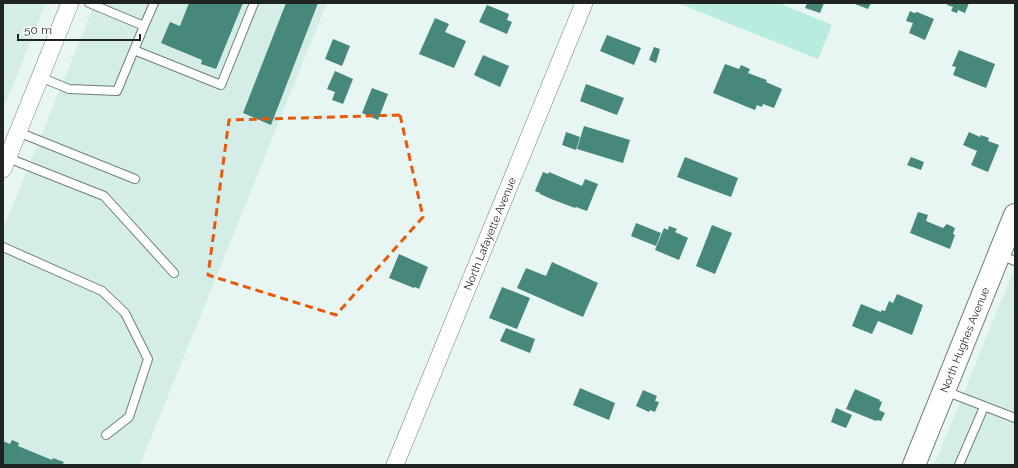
<svg xmlns="http://www.w3.org/2000/svg" width="1018" height="468" font-family="Raleway,sans-serif">
	<style>
		.built { fill: #d5ede7 }
		.green { fill: #b7ecdf }
		.building { fill: #46887b }
		.lines { fill: none; stroke-linecap: round; stroke-linejoin: round }
		.lane-casing { stroke: #707e7b; stroke-width: 10 }
		.street-casing { stroke: #707e7b; stroke-width: 18 }
		.secondary-casing { stroke: #707e7b; stroke-width: 24 }
		.lane { stroke: #fff; stroke-width: 8 }
		.street { stroke: #fff; stroke-width: 17 }
		.secondary { stroke: #fff; stroke-width: 22 }
		.marked { fill: none; stroke: #e8590c; stroke-width: 3; stroke-dasharray: 8 5; stroke-linejoin: round }
		.labels { text-anchor: middle; dominant-baseline: central; stroke-width: 3.5; stroke-linejoin: round; paint-order: stroke }
		.street-label { font-size: 11px; fill: #1f2423; stroke: #fff }
	</style>
	<rect width="100%" height="100%" fill="#e7f6f2"/>
	<!-- built -->
	<path class="built" d="M3 3H46L3 110Z
		M95 3H327L140 465H3V230Z
		M1015 267V465H934L954 417Z"/>
	<!-- green -->
	<path class="green" d="M678 3H779L832 25 818 59Z"/>
	<!-- building -->
	<path class="building" d="M189 3H243L216 69 201 64 202 60 161 43 170 22 180 26Z
		M286 3H318L271 125 243 113Z
		M807 3H824L820 13 805 8Z
		M852 3H871L868 9Z
		M948 3H969L965 13 958 10 957 13 951 11 953 7 947 5Z
		M487 5 509 14 507 20 512 22 507 34 479 22Z
		M910 11 914 13 917 12 934 19 925 40 909 33 913 23 906 21Z
		M435 18 449 24 445 32 466 41 454 68 419 54Z
		M607 35 641 48 634 65 600 51Z
		M333 39 350 46 342 66 325 59Z
		M654 47 660 49 656 63 649 60Z
		M959 50 995 64 986 88 953 75 956 67 952 66Z
		M483 55 509 66 500 87 474 75Z
		M725 64 739 69 741 65 750 69 748 73 767 80 766 82 782 89 774 108 763 104 762 107 757 105 755 110 713 93Z
		M335 71 353 79 343 104 332 100 335 92 327 89Z
		M586 84 624 98 617 115 580 101Z
		M372 88 388 94 378 120 362 113Z
		M584 126 630 140 623 163 577 149Z
		M566 132 580 137 576 150 562 145Z
		M969 132 980 137 981 135 989 138 988 141 999 145 988 172 971 165 977 151 963 145Z
		M685 157 738 178 731 197 677 177Z
		M911 157 924 162 921 170 907 165Z
		M543 172 548 174 549 172 582 186 585 179 598 184 587 211 576 207 575 208 551 199 540 194V193L535 191Z
		M918 212 928 215 926 221 943 228 947 224 955 228 953 234 955 235 950 249 910 233Z
		M636 223 661 233 656 246 631 236Z
		M712 225 732 233 715 274 696 266Z
		M669 226 677 229 675 232 688 238 679 260 655 250 664 228 668 230Z
		M399 254 428 267 419 289 415 287 414 288 389 278Z
		M552 262 598 283 583 317 517 288 526 268 546 276Z
		M502 287 530 298 517 329 489 318Z
		M897 294 923 305 912 335 878 321 872 334 852 326 861 304 881 312V310L885 311 889 301 893 303Z
		M506 328 535 339 530 353 500 341Z
		M580 388 615 403 609 420 573 405Z
		M855 389 880 400 879 401 882 402 879 410 885 413 881 421 877 420 876 421 846 409Z
		M643 390 657 396 655 401 659 402 655 412 650 410 649 412 636 406Z
		M836 408 852 415 846 428 831 422Z
		M12 440 19 443 18 446 52 460 53 458 64 462 62 465H3V441L10 444Z"/>
	<g class="lines">
		<!-- lane casing -->
		<g class="lane-casing">
			<path id="lane" d="M144 26 154 3
				M134 50 221 85 254 3
				M40 77 69 89 117 91 144 26 89 3
				M18 132 135 179
				M8 158 104 196 174 273
				M3 247 102 291 125 313 148 359 129 417 106 435
				M999 255 1015 261
				M945 391 1015 418
				M959 465 984 407"/>
		</g>
		<!-- street casing -->
		<g class="street-casing">
			<g id="street">
				<path d="M3 169 70 3"/>
				<path id="s1" d="M395 465 584 3"/>
			</g>
		</g>
		<!-- secondary casing -->
		<g class="secondary-casing">
			<g id="secondary">
				<path id="s2" d="M914 465 1015 215"/>
			</g>
		</g>
		<!-- lane -->
		<use href="#lane" class="lane"/>
		<!-- street -->
		<use href="#street" class="street"/>
		<!-- secondary -->
		<use href="#secondary" class="secondary"/>
	</g>
	<!-- marked area -->
	<path class="marked" d="M400 115 423 217 336 315 208 275 229 120Z"/>
	<g class="labels">
		<!-- street labels -->
		<g class="street-label">
			<text stroke="none"><textPath href="#s1" startOffset="250">North Lafayette Avenue</textPath></text>
			<text stroke="none"><textPath href="#s2" startOffset="135">North Hughes Avenue</textPath></text>
		</g>
	</g>
	<!-- border -->
	<rect width="1018" height="468" fill="none" stroke="#1f2423" stroke-width="8"/>
	<!-- scale -->
	<path d="M18 34v6h122v-6" fill="none" stroke="#1f2423" stroke-width="2"/>
	<text x="24" y="34" font-size="12" fill="#1f2423" stroke="#ffffff" stroke-width="3" paint-order="stroke">50 m</text>
</svg>
